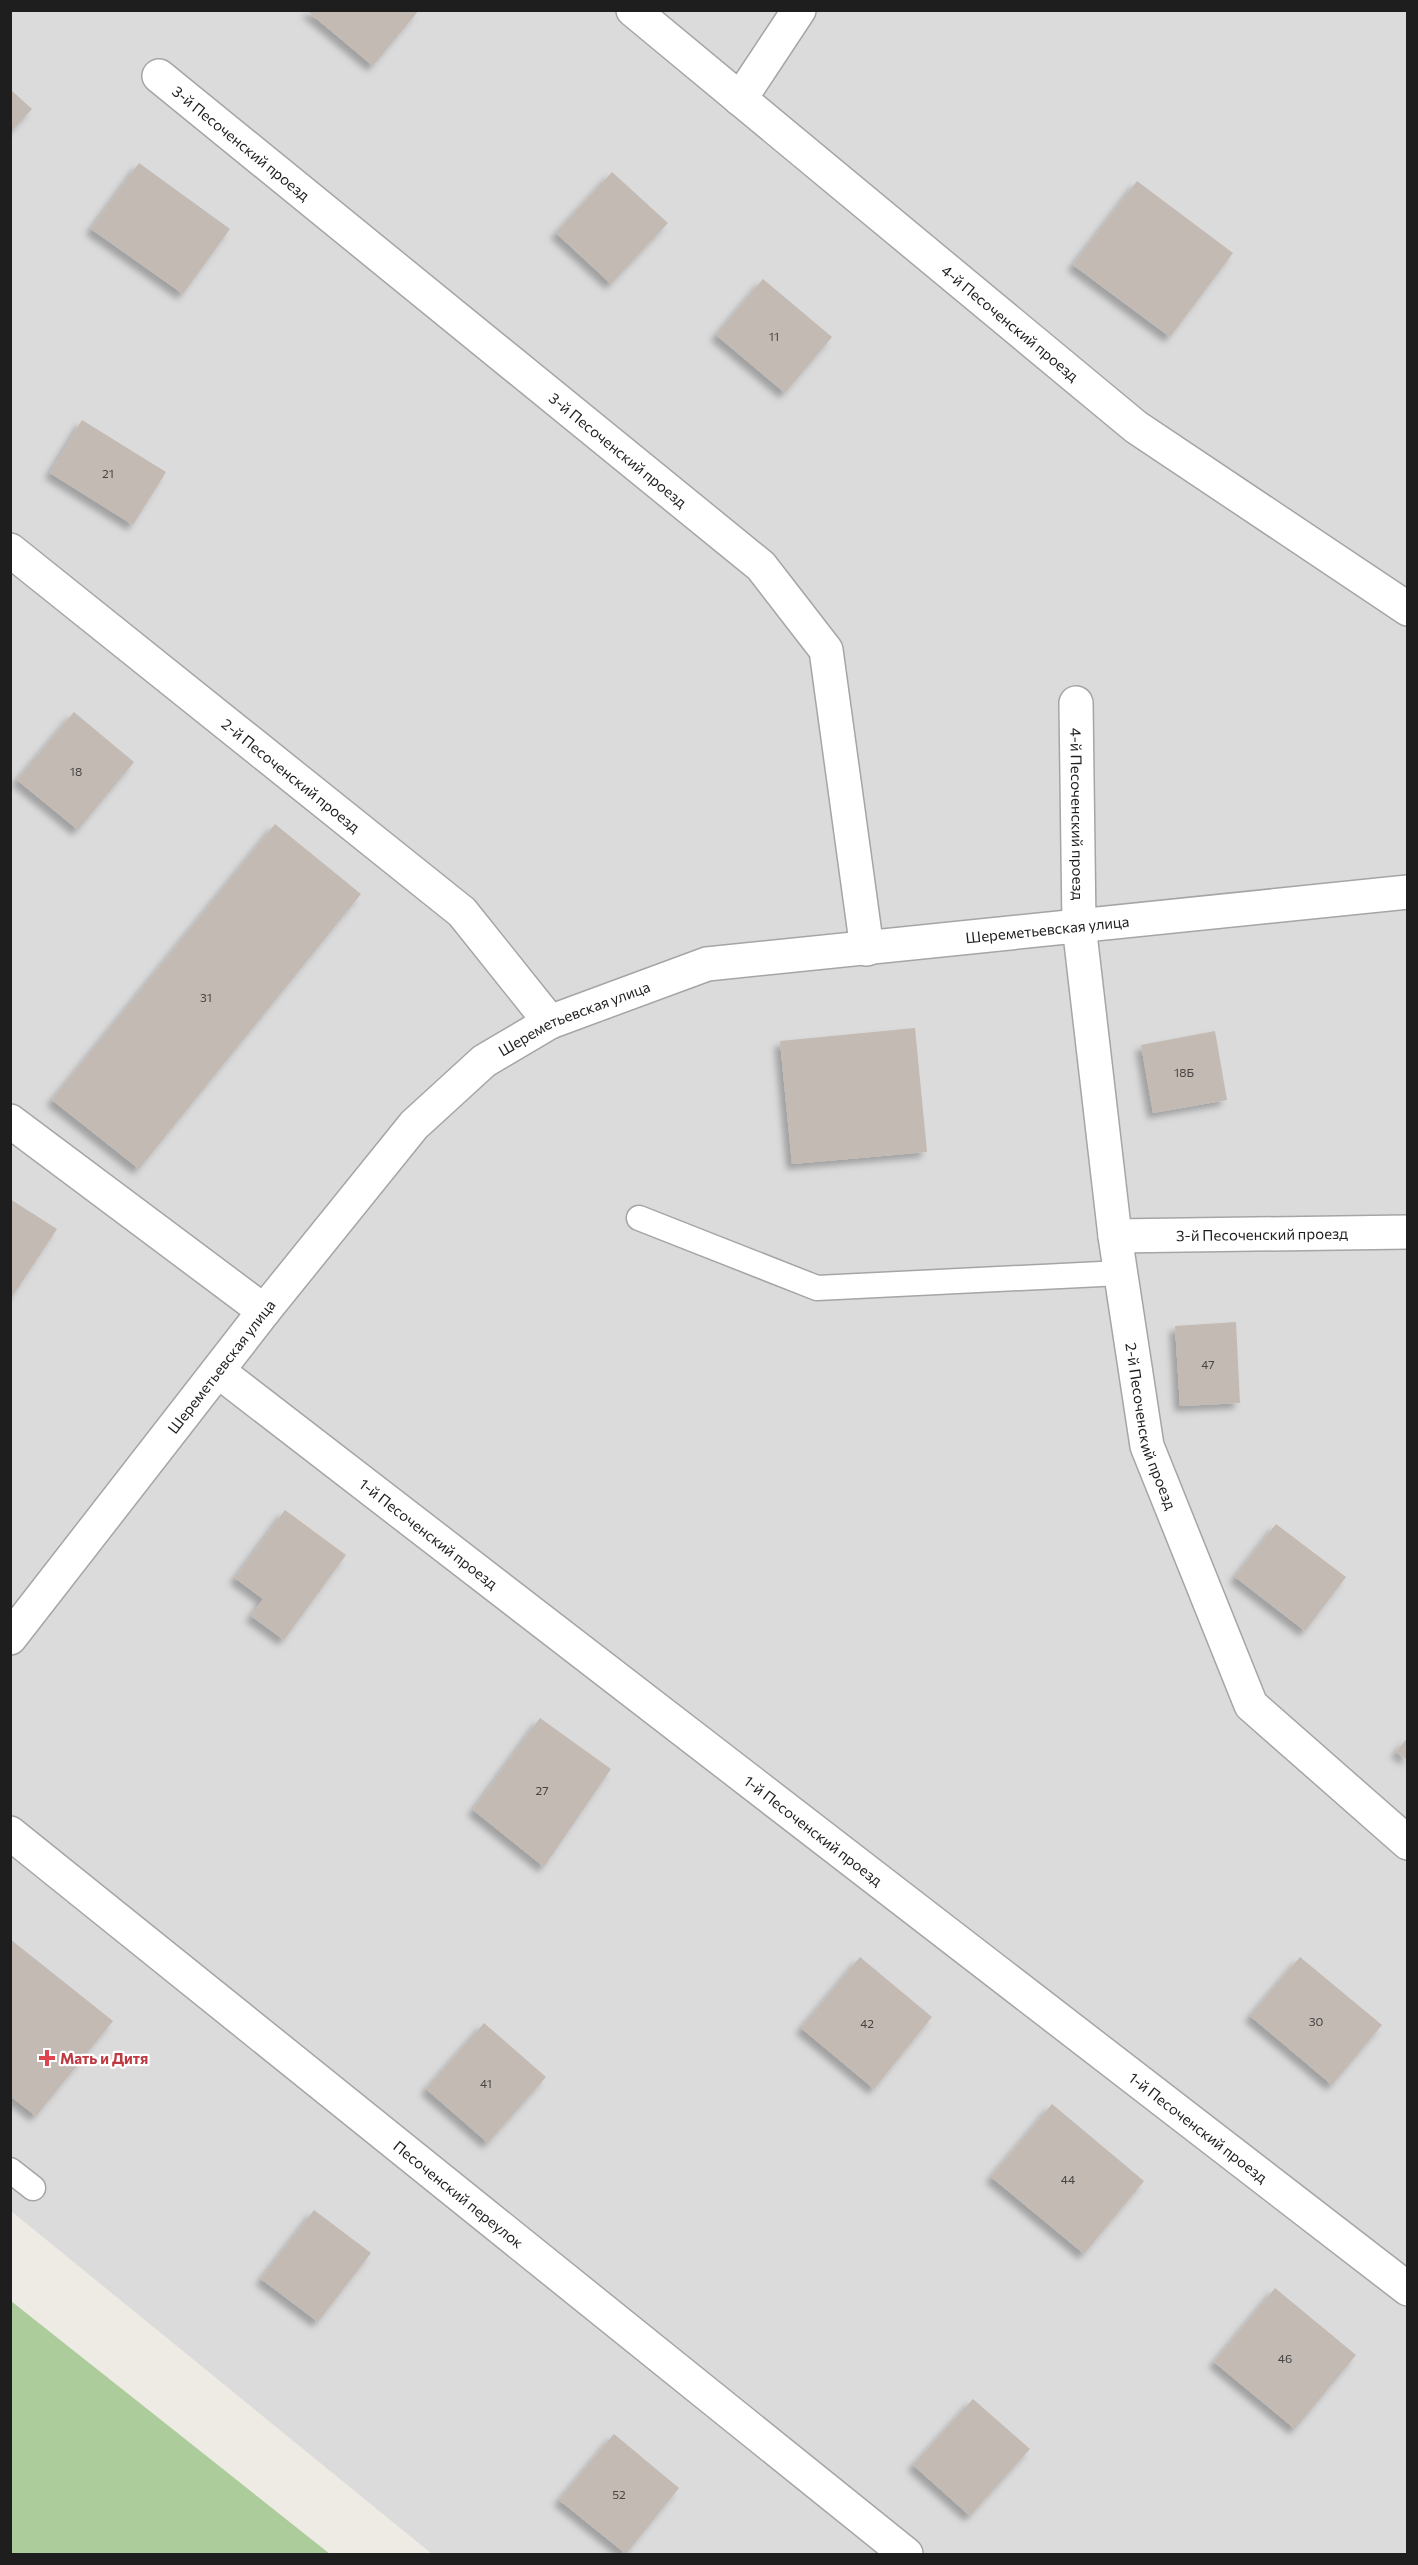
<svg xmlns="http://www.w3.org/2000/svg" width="1418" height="2565" font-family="Commissioner,sans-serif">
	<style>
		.residential { fill: #dcdbdb }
		.forest { fill: #accc9b }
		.building { fill: #c3bab4; filter: url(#shadow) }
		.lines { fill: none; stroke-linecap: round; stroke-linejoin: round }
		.lane-casing { stroke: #a5a5a5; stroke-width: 27 }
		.street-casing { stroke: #a5a5a5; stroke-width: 36 }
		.lane { stroke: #fff; stroke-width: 24 }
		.street { stroke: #fff; stroke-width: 33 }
		.health-dot { fill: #e0444e; stroke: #fff; stroke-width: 2 }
		.labels { text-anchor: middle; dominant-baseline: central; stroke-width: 4.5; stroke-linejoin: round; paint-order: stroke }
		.number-label { font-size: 12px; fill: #474544 }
		.street-label { font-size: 15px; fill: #1e1e1e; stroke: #fff }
		.health-label { font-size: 15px; font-weight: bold; fill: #be3a42; stroke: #fff; text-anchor: start }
	</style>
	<defs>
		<filter id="shadow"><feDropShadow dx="-5.5" dy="5.5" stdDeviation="3" flood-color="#0004"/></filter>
	</defs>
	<rect width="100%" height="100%" fill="#eeebe4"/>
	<!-- residential -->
	<path class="residential" d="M10 11H1407V2554H432L11 2211Z"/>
	<!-- forest -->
	<path class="forest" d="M10 2301H11L330 2554H11Z"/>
	<!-- building -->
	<path class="building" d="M306 10H419L373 66Z
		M10 89 32 109 10 133Z
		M139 163 230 229 183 294 91 229Z
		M612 172 668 223 611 284 556 233Z
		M1137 181 1233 253 1170 337 1073 265Z
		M763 279 832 337 785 393 716 335Z
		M82 420 166 472 133 525 50 473Z
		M74 712 134 762 78 830 17 780Z
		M275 824 361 894 139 1169 52 1100Z
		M915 1028 927 1152 792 1164 780 1041Z
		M1215 1031 1227 1100 1153 1113 1141 1045Z
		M10 1199 57 1229 10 1300Z
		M1236 1322 1240 1403 1180 1406 1175 1326Z
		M285 1510 346 1555 284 1640 251 1616 263 1599 235 1578Z
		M1276 1524 1346 1577 1305 1631 1235 1577Z
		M540 1718 611 1769 544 1867 473 1810Z
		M1408 1737V1760L1396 1752Z
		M10 1939 113 2021 36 2116 10 2096Z
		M860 1957 932 2017 874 2089 801 2028Z
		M1300 1957 1382 2025 1332 2085 1250 2016Z
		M484 2023 546 2077 488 2143 426 2089Z
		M1052 2104 1144 2181 1084 2254 991 2177Z
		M314 2210 371 2253 318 2322 261 2279Z
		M1275 2288 1356 2355 1295 2429 1214 2362Z
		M973 2399 1030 2449 970 2516 913 2465Z
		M614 2434 679 2488 626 2554 559 2500Z"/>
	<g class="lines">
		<!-- lane casing -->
		<g class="lane-casing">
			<path id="lane" d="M639 1218 817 1288 1121 1273
				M10 2170 33 2188"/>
		</g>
		<!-- street casing -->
		<g class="street-casing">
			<g id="street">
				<path id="s1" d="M633 10 1136 427 1408 609"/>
				<path id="s2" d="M159 76 761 566 826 650 867 949"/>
				<path d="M740 99 799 10"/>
				<path id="s3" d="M10 550 462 912 550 1022"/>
				<path id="s4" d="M1076 703 1079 925 1115 1236 1147 1446 1251 1705 1408 1843"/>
				<path d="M10 1121 264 1311"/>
				<path id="s5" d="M1115 1236 1408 1232"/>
				<path id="s6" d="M218 1371 1408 2289"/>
				<path id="s7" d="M10 1638 264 1311 414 1125 484 1061 550 1022 707 964 1408 892"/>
				<path id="s8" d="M10 1833 906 2554"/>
			</g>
		</g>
		<!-- lane -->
		<use href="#lane" class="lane"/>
		<!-- street -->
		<use href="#street" class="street"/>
	</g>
	<!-- markers -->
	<path class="health-dot" d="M44 2049h6v6h6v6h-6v6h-6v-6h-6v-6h6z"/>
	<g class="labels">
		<!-- number labels -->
		<g class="number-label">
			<text x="774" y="336">11</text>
			<text x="108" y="473">21</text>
			<text x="76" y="771">18</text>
			<text x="206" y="997">31</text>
			<text x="1184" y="1072">18Б</text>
			<text x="1208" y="1364">47</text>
			<text x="542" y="1790">27</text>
			<text x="1316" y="2021">30</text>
			<text x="867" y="2023">42</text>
			<text x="486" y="2083">41</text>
			<text x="1068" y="2179">44</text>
			<text x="1285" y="2358">46</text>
			<text x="619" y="2494">52</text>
		</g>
		<!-- street labels -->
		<g class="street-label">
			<text stroke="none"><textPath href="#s2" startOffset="106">3-й Песоченский проезд</textPath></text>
			<text stroke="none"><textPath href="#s1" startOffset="490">4-й Песоченский проезд</textPath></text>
			<text stroke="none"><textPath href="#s2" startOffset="592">3-й Песоченский проезд</textPath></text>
			<text stroke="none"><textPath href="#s3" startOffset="360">2-й Песоченский проезд</textPath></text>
			<text stroke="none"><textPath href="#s4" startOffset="111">4-й Песоченский проезд</textPath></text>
			<text stroke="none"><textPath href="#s7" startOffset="1334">Шереметьевская улица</textPath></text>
			<text stroke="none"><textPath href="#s7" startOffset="848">Шереметьевская улица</textPath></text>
			<text stroke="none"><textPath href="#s5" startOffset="147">3-й Песоченский проезд</textPath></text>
			<text stroke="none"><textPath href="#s7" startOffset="344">Шереметьевская улица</textPath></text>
			<text stroke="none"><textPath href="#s4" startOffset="729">2-й Песоченский проезд</textPath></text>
			<text stroke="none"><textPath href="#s6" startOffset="266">1-й Песоченский проезд</textPath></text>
			<text stroke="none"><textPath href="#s6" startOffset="752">1-й Песоченский проезд</textPath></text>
			<text stroke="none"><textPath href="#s6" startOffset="1238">1-й Песоченский проезд</textPath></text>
			<text stroke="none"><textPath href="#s8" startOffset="576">Песоченский переулок</textPath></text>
		</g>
		<!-- health labels -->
		<g class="health-label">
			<text x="60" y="2058">Мать и Дитя</text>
		</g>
	</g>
	<!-- border -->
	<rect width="1418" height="2565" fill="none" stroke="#1e1e1e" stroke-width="24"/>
</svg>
